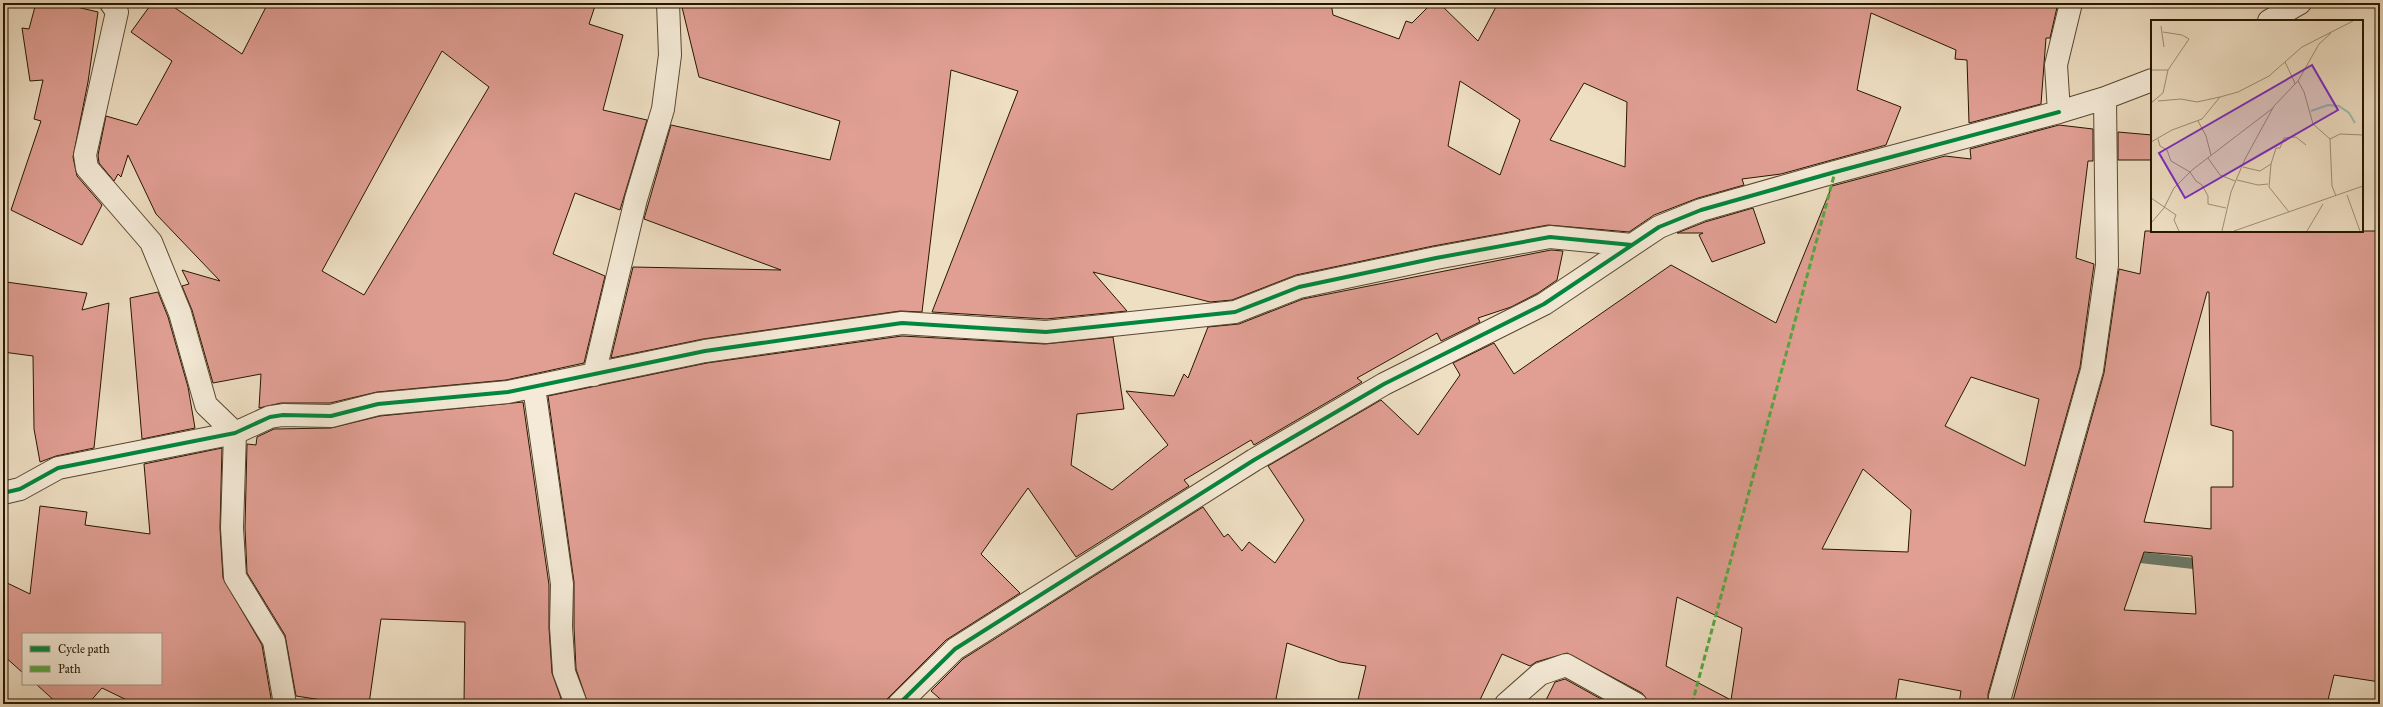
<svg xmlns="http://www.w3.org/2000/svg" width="2383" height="707" font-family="'IM FELL Great Primer',serif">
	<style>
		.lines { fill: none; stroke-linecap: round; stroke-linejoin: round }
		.stream { stroke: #6d7a68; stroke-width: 11 }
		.building { fill: #e19f94; stroke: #271600; fill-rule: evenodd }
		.minor-casing { stroke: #594830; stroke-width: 24 }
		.minor { stroke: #f4ead7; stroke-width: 22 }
		.quiet { stroke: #53a940; stroke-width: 3; stroke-dasharray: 6 3; stroke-linecap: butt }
		.cycleway-casing { stroke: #f4ead7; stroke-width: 6 }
		.cycleway { stroke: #00873e; stroke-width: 4 }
		.inset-river { fill: none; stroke: #9bbdae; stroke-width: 2 }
		.inset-road { fill: none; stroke: #9e8e74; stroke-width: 1 }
		.view { fill: #7b2cbf; fill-opacity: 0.15; stroke: #7b2cbf; stroke-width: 2 }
		.inset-edge { fill: none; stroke: #271600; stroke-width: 2 }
	</style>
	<rect width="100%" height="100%" fill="#eedec2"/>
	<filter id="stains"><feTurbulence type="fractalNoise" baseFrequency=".005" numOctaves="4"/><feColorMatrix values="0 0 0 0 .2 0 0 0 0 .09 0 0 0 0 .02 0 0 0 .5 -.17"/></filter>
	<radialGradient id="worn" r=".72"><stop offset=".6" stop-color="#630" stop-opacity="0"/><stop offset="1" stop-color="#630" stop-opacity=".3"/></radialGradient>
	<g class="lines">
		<!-- stream -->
		<path class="stream" d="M2127 556 2207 565"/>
	</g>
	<!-- building -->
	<path class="building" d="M36 3H60L98 12 88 82 73 157 77 176 102 205 82 245 11 210 41 121 34 119 43 80 30 81 22 28 29 29Z
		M152 3H168L242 54 268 3H596L589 24 623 35 603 110 647 120 620 210 575 193 553 254 605 276 584 363 506 380 377 392 330 403H281L259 408 261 374 213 383 192 310 182 286 189 284 182 270 220 281 156 214 128 155 121 177 118 174 114 181 99 163 98 155 106 116 137 125 172 61 131 32ZM442 51 489 87 364 295 322 271Z
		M681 3H1331L1333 15 1399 39 1406 21 1412 23 1432 3H1439L1478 41 1498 3H2058L2050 38H2046L2041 104 1969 123 1967 60 1955 59 1956 50 1871 13 1857 90 1901 107 1886 145 1781 174 1742 179 1744 185 1698 198 1654 215 1629 232 1548 225 1433 246 1296 275 1232 300 1210 302 1093 272 1127 311 1046 319 932 312 1018 91 951 70 922 312 900 311 703 339 611 358 633 267 781 270 644 219 671 125 830 160 840 121 699 77ZM1460 81 1520 120 1500 175 1448 146ZM1584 83 1627 102 1625 167 1550 140Z
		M2059 125 2093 129V161H2088L2076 258 2094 264 2080 367 1988 694V704H1959L1961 691 1899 679 1895 704H1653L1648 701 1642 693 1567 653 1536 662 1530 666 1502 654 1478 704H1357L1366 666 1340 662 1287 643 1275 704H946L931 691 963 659 1203 507 1224 537 1228 534 1242 551 1249 542 1275 563 1304 520 1268 466 1381 400 1418 435 1460 375 1453 363 1494 343 1514 374 1671 265 1776 323 1832 186 1945 156 1971 159 1970 149ZM1971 377 2039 399 2025 466 1945 426ZM1863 469 1911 510 1908 552 1822 549ZM1677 597 1742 628 1731 700 1666 666Z
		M2118 132 2152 135V160H2118Z
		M1753 208 1765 243 1712 262 1699 235 1703 233H1677L1705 222Z
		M2145 231H2380V682L2334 675 2327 704H2012L2104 373 2119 269 2140 274ZM2207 292H2209L2211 425 2233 431V487H2211V529L2144 522ZM2144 552 2192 556 2196 614 2124 610Z
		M1551 250 1563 251 1557 280 1538 293 1511 307 1478 318 1480 322 1441 341 1437 333 1357 378 1362 382 1254 445 1251 440 1184 480 1189 486 1076 557 1028 488 981 554 1020 593 946 640 882 704H588L576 669 574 627V582L548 396 707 363 902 336 1045 344 1113 337 1124 409 1077 414 1071 465 1112 490 1168 445 1126 391 1174 396 1184 374 1188 378 1208 327 1239 324 1303 299Z
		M6 282 87 293 82 310 109 303 94 448 56 456 40 462 34 429 33 356 3 352V306Z
		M158 292 168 317 188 387 195 428 142 439 130 298Z
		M523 402 549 585V628L552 673 563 704H464L465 622 381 619 369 704H348L296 696 285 635 247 573 245 528 247 444 256 445 257 437 274 429 331 428 380 416Z
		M222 448 220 528 223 578 262 645 272 704H135L102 688 88 704H58L36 684H161V634H23V673L3 655V581L30 594 40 506 87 512 85 525 150 534 144 464Z
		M1565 679 1610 704H1544L1555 682Z"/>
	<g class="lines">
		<!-- minor casing -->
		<g class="minor-casing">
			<path id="minor" d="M111 3 117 12 85 155 87 168 151 242 180 313 206 405 235 433 232 528 235 577 274 641 285 704
				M2269 21 2300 3
				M2105 98 2152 80
				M594 375 636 199 663 109 670 55 668 3
				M534 387 562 584 561 627 564 672 576 704
				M3 493 20 489 58 468 235 433 270 417 283 415 331 416 378 404 508 392 705 351 902 323 1046 332 1235 312 1299 287 1436 258 1550 237 1632 245
				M899 704 955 649 1254 460 1384 384 1544 304 1659 227 1701 210 1835 172 2059 112
				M1506 704 1540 674 1566 665 1636 704
				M2000 704V697L2092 370 2107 265 2105 98 2059 112 2056 65 2071 3"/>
		</g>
		<!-- minor -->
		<use href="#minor" class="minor"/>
		<!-- quiet -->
		<path class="quiet" d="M1692 704 1835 172"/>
		<!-- cycleway casing -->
		<g class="cycleway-casing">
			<path id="cycleway" d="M3 493 20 489 58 468 235 433 270 417 283 415 331 416 378 404 508 392 705 351 902 323 1046 332 1235 312 1299 287 1436 258 1550 237 1632 245
				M899 704 955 649 1254 460 1384 384 1544 304 1659 227 1701 210 1835 172 2059 112"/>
		</g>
		<!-- cycleway -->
		<use href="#cycleway" class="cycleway"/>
	</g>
	<!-- overview -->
	<g transform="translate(2151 20)">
		<rect width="212" height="212" fill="#eedec2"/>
		<path class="inset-river" d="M160 91 177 85 188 86 198 93 204 103"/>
		<path class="inset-road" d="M10 6 13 27M134 42 143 61 144 64 147 61 153 72 162 104 179 119 181 166 185 176M0 50H17M147 61 168 24 180 13M7 81 30 79 46 82 69 77M0 83 12 73 17 50 38 19 31 15 12 12M47 101 55 116 60 135M7 119 9 126 16 130 20 141 39 152 45 161 51 165 57 176V184L75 188M179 119 189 114 212 115M0 122 21 110 51 99 69 77 87 72 118 56 151 27 202 1M57 138 69 155 84 161M92 147 109 151 120 144M86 160 107 165 117 164M196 175 209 211M0 178 25 195 23 200 28 211M138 192 118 167 120 144 125 128H129L133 118 145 117 155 125M0 203 13 188 23 168 41 150 122 88M71 211 80 172 94 139 123 86 144 64M83 211 212 166M156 211 172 184"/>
		<path class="view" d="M161 45 187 90 34 178 8 133Z"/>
		<rect width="212" height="212" class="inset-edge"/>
	</g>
	<!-- margin -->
	<rect width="2383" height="707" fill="none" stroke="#eedec2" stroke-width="16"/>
	<rect x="4" y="4" width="2375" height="699" fill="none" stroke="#271600" stroke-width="2"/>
	<rect x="8" y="8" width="2367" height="691" fill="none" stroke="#271600"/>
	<!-- legend -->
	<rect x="22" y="633" width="140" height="52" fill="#f4ead7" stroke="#a29581"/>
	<rect x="30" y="646" width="20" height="6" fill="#00873e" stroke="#a29581"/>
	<text x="58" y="653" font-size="12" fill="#271600">Cycle path</text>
	<rect x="30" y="666" width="20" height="6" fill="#53a940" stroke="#a29581"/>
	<text x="58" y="673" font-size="12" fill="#271600">Path</text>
	<rect width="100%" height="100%" filter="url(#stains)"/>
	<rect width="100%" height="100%" fill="url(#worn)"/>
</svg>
